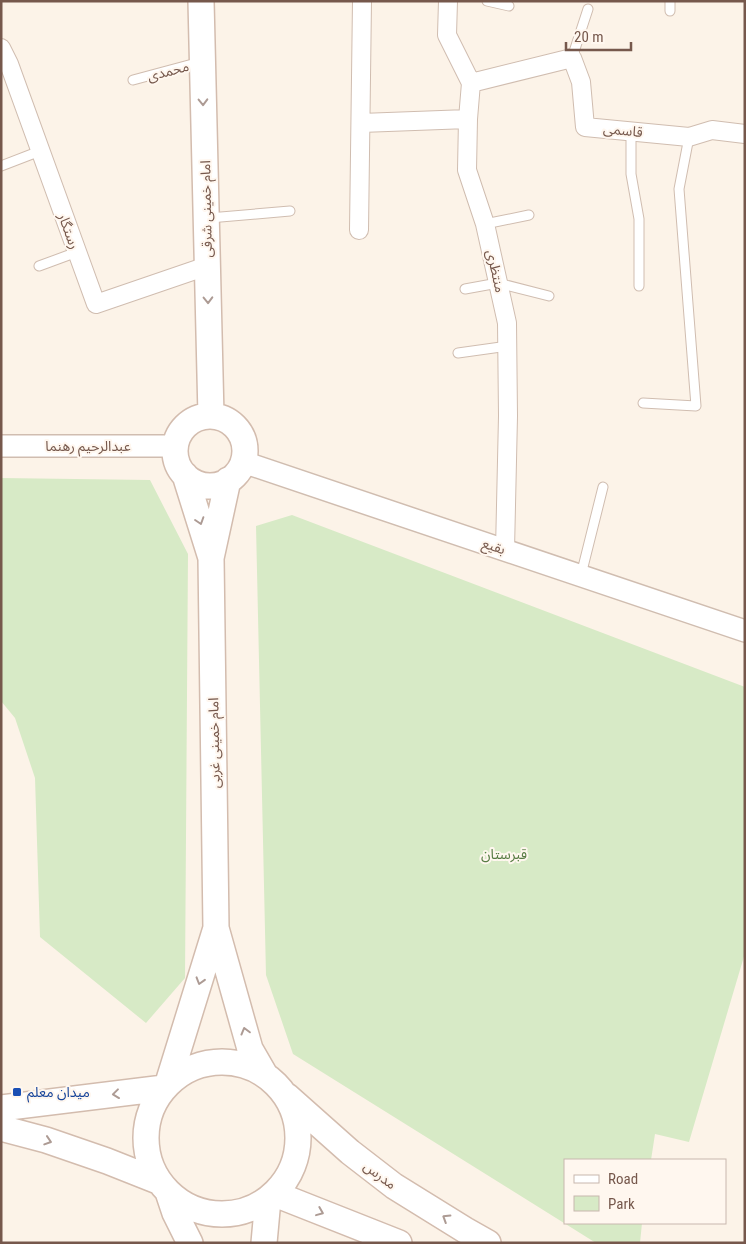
<svg xmlns="http://www.w3.org/2000/svg" width="746" height="1244" font-family="'Roboto Condensed','Noto Sans Arabic',sans-serif">
	<style>
		.green { fill: #d7eac6 }
		.lines { fill: none; stroke-linecap: round; stroke-linejoin: round }
		.service-casing { stroke: #d0bdb0; stroke-width: 11 }
		.minor-casing { stroke: #d0bdb0; stroke-width: 20 }
		.tertiary-casing { stroke: #d0bdb0; stroke-width: 24 }
		.secondary-casing { stroke: #d3bcae; stroke-width: 28 }
		.service { stroke: #fff; stroke-width: 9 }
		.minor { stroke: #fff; stroke-width: 18 }
		.tertiary { stroke: #fff; stroke-width: 21 }
		.secondary { stroke: #fff; stroke-width: 25 }
		.oneway { stroke: #ad9b94 }
		.transit-dot { fill: #1a4fb4; stroke: #fff7ef; stroke-width: 2 }
		.labels { text-anchor: middle; dominant-baseline: central; stroke-width: 4; stroke-linejoin: round; paint-order: stroke }
		.street-label { font-size: 14px; fill: #76584c; stroke: #fff7ef }
		.park-label { font-size: 14px; fill: #587c44; stroke: #fff7ef }
		.transit-label { font-size: 14px; fill: #164399; stroke: #fff7ef; text-anchor: start }
	</style>
	<rect width="100%" height="100%" fill="#fcf3e8"/>
	<!-- green -->
	<path class="green" d="M1 478 150 480 188 554 185 978 146 1023 40 937 35 778 15 718 1 701Z
		M292 515 745 687V953L689 1142 655 1134 651 1160H565V1223H642L640 1243H596L293 1054 266 975 256 526Z"/>
	<g class="lines">
		<!-- service casing -->
		<g class="service-casing">
			<path id="service" d="M487 1 509 6
				M670 11V1
				M572 58 588 9
				M133 80 200 62
				M631 131V174L639 219V286
				M1 166 40 151
				M209 218 290 211
				M485 224 529 215
				M39 266 77 252
				M465 289 498 283 549 296
				M458 353 508 346
				M643 403 696 406 679 189 689 137
				M581 575 603 487"/>
		</g>
		<!-- minor casing -->
		<g class="minor-casing">
			<path id="minor" d="M448 1 447 35 471 83 468 119 467 170 485 224 507 323 508 416 505 550
				M1 48 9 64 96 304 207 266
				M471 83 572 58 581 82 585 127 689 137 712 130 745 134
				M361 123 468 119
				M359 230 362 1"/>
		</g>
		<!-- tertiary casing -->
		<g class="tertiary-casing">
			<path id="tertiary" d="M1 446H175
				M243 462 745 631"/>
		</g>
		<!-- secondary casing -->
		<g class="secondary-casing">
			<path id="secondary" d="M201 1 211 416
				M175 451a35 35 0 1 1 70 0a35 35 0 1 1-70 0Z
				M185 475 211 558 228 480
				M211 558 216 928
				M146 1138a76 76 0 1 1 152 0a76 76 0 1 1-152 0Z
				M168 1083 216 928 250 1049 265 1075
				M287 1096 350 1152 394 1186 465 1230 488 1243
				M1 1108 164 1088
				M1 1128 46 1140 107 1161 160 1182
				M168 1192 175 1213 190 1243
				M275 1194 399 1243
				M264 1243 268 1199"/>
		</g>
		<!-- service -->
		<use href="#service" class="service"/>
		<!-- minor -->
		<use href="#minor" class="minor"/>
		<!-- tertiary -->
		<use href="#tertiary" class="tertiary"/>
		<!-- secondary -->
		<use href="#secondary" class="secondary"/>
	</g>
	<!-- one-way arrows -->
	<defs><path id="oneway-chevron" d="M-2-3.5L2.5 0L-2 3.5" fill="none" stroke-width="1.6" stroke-linecap="round" stroke-linejoin="round" transform="scale(1.25)"/></defs>
	<g class="oneway">
		<use href="#oneway-chevron" transform="translate(203 102) rotate(89)"/>
		<use href="#oneway-chevron" transform="translate(208 300) rotate(89)"/>
		<use href="#oneway-chevron" transform="translate(200 521) rotate(72)"/>
		<use href="#oneway-chevron" transform="translate(200 981) rotate(107)"/>
		<use href="#oneway-chevron" transform="translate(245 1031) rotate(-105)"/>
		<use href="#oneway-chevron" transform="translate(116 1094) rotate(173)"/>
		<use href="#oneway-chevron" transform="translate(48 1141) rotate(18)"/>
		<use href="#oneway-chevron" transform="translate(320 1212) rotate(22)"/>
		<use href="#oneway-chevron" transform="translate(446 1218) rotate(-148)"/>
	</g>
	<!-- markers -->
	<rect class="transit-dot" x="12" y="1087" width="10" height="10" rx="2.5"/>
	<g class="labels">
		<!-- street labels -->
		<g class="street-label">
			<text transform="translate(168 71) rotate(-15)">محمدی</text>
			<text transform="translate(623 130) rotate(6)">قاسمی</text>
			<text transform="translate(206 209) rotate(-91)">امام خمینی شرقی</text>
			<text transform="translate(69 231) rotate(70)">رستگار</text>
			<text transform="translate(496 271) rotate(77)">منتظری</text>
			<text x="88" y="446">عبدالرحیم رهنما</text>
			<text transform="translate(494 546) rotate(19)">بقیع</text>
			<text transform="translate(214 743) rotate(-91)">امام خمینی غربی</text>
			<text transform="translate(380 1175) rotate(37)">مدرس</text>
		</g>
		<!-- park labels -->
		<g class="park-label">
			<text x="504" y="854">قبرستان</text>
		</g>
		<!-- transit labels -->
		<g class="transit-label">
			<text x="27" y="1092">میدان معلم</text>
		</g>
	</g>
	<!-- border -->
	<rect width="746" height="1244" fill="none" stroke="#76584c" stroke-width="5"/>
	<!-- legend -->
	<rect x="564" y="1159" width="162" height="65" fill="#fff7ef" stroke="#c8b7ae"/>
	<rect x="574" y="1175" width="25" height="8" fill="#ffffff" stroke="#c8b7ae"/>
	<text x="608" y="1184" font-size="15" fill="#76584c">Road</text>
	<rect x="574" y="1196" width="25" height="15" fill="#d7eac6" stroke="#c8b7ae"/>
	<text x="608" y="1209" font-size="15" fill="#76584c">Park</text>
	<!-- scale -->
	<path d="M566 42v8h65v-8" fill="none" stroke="#76584c" stroke-width="2.5"/>
	<text x="574" y="42" font-size="15" fill="#76584c" stroke="#fff7ef" stroke-width="4" paint-order="stroke">20 m</text>
</svg>
